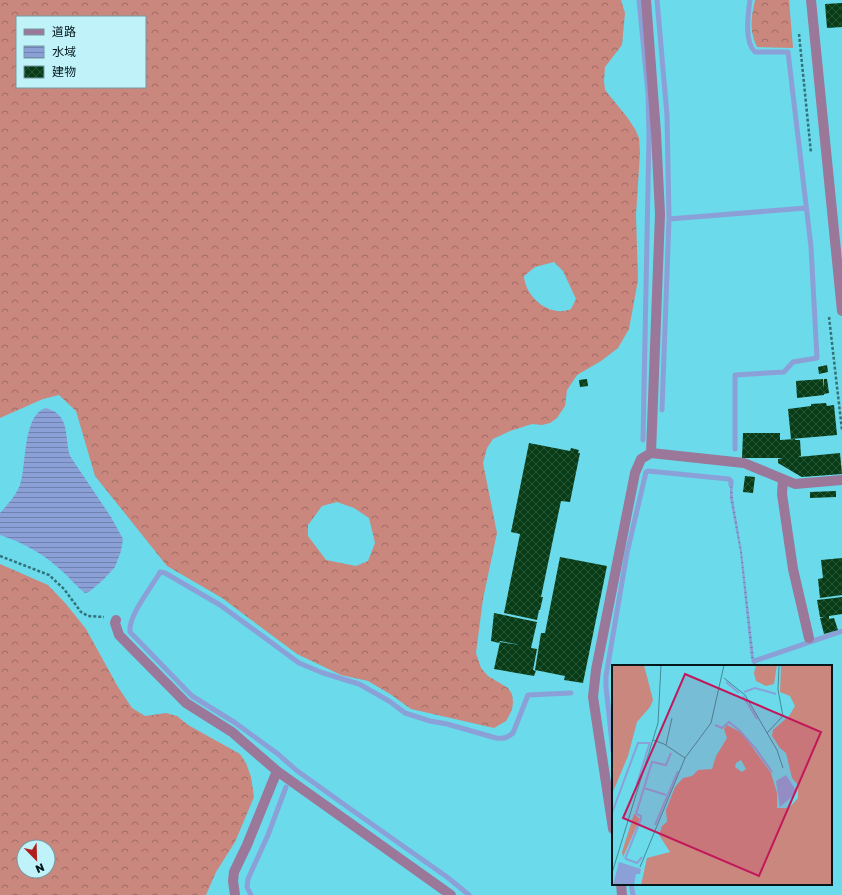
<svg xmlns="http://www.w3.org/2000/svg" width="842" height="895" font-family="'Golos Text','Noto Sans JP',sans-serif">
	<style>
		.forest { fill: url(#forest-crowns); fill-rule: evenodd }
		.water { fill: url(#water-rules) }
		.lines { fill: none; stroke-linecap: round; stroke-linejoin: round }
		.stream { stroke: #8ba0d7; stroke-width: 5 }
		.building { fill: url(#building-cross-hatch) }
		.path { stroke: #32727b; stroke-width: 2.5; stroke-dasharray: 3 2; stroke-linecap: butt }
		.minor { stroke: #9b7799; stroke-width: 10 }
		.inset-river { fill: none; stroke: #8ba0d7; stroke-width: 2 }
		.inset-road { fill: none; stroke: #418c97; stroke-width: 1 }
		.view { fill: #c2185b; fill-opacity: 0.15; stroke: #c2185b; stroke-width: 2 }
		.inset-edge { fill: none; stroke: #01171a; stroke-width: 2 }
	</style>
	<defs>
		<pattern id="forest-crowns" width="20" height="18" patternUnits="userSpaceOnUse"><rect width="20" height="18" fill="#c9877e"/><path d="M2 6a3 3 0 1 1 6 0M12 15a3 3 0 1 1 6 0" fill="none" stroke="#a16d66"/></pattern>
		<pattern id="water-rules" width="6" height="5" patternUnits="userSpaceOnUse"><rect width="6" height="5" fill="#8ba0d7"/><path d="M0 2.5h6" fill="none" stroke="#6f81ae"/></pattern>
		<pattern id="building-cross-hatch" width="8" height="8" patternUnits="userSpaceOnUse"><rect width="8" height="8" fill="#073c17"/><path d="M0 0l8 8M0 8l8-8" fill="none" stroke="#295538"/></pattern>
	</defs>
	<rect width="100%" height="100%" fill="#6bdaeb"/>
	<!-- forest -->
	<path class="forest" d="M0 0H621L625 13 622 45 605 67 604 81 605 90 627 117 635 129 639 138 640 153 636 215 638 280 629 329 618 348 601 361 577 375 567 390 565 406 557 418 550 423 542 425 532 424 510 431 493 439 487 448 483 463 497 533 483 599 476 653 481 668 488 676 508 688 512 694 513 702 512 710 506 721 494 728 411 709 390 694 368 681 341 675 297 654 222 598 167 566 95 476 76 411 59 395 43 399 0 418ZM17 17H145V87H17ZM554 262 563 271 576 299 571 309C550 318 525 297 524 276L535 267ZM337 502 354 508 369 518 375 543 368 561 356 566 326 560 308 536V525L322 506Z
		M755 0H789L793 48 757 47C749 29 751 19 755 0Z
		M0 564 48 585 66 604 86 629 118 687 132 708 145 716 166 713 177 716 188 725 240 754 246 763 251 777 254 797 235 842 216 872 206 895H0ZM24 847H48V871H24Z"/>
	<!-- water -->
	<path class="water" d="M46 408C71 415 64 436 70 456L111 517 123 539 121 551 115 567 103 580 89 592 85 593C77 587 70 578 62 571 44 554 24 543 0 535V513C8 504 15 497 20 485 27 466 22 415 46 408Z
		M730 479H732L733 499 742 552 754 658 757 666H754L751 658 740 552 730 498Z"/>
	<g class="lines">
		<!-- stream -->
		<path class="stream" d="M639 0 648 93 649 136 643 440
			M657 0 667 115 669 219 662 410
			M669 219 806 208
			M735 449V375L784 372 793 362 817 358 811 247 788 52H755C744 42 748 14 750 0
			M160 572 165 573 220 605 299 663 323 673 359 684 389 701 405 713 430 721 447 724 496 738C503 739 507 738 513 733L528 695 571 693
			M159 574C151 588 128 616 130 632L192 696 234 722 278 754 296 770 349 808 447 877 469 895
			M754 661 842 631
			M613 752 606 687V676L627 553 646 472 648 471 729 479 731 481V485
			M631 884 633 895
			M251 895 247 887 248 879 268 835 286 787"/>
	</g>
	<!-- building -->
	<path class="building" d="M842 3V27L827 28 825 4Z
		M827 365 828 372 819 374 818 367Z
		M587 379 588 386 580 387 579 380Z
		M823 379 824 389V379H827L829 393 824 394V395L797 398 796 381Z
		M826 403 827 406 834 405 837 435 791 439 788 409 811 406V404Z
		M743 433H780V440L795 439V447V440H800L801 456 798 457 840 453 842 474 802 477 800 476 778 463V459L783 458H780V442V458H742Z
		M529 443 570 451 571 448 579 450 578 453H580L570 502 561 501 541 597H543L540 610H539L537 620 504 613 520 534 511 532Z
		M745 476 755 477 753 493 743 492Z
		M836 491V497L810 498V492Z
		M560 557 607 566 583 683 564 680 565 676 535 670 541 633H545Z
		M842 558V595L820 598 818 579 823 578 821 560Z
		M842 597V614L829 616V619L834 618 838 630 824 634 820 618 824 617H820L817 600Z
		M494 613 537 622 531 648 537 649 533 670 536 671 534 676 494 669 500 642 520 645 500 641 499 643 491 641Z"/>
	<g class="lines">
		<!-- path -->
		<path class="path" d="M799 34 811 153
			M829 317 842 430
			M0 556 49 575 64 589 81 612 88 616 104 617"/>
		<!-- minor -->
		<path class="minor" d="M646 0 656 133 660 214 651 453
			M811 0 842 311
			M783 479 782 494 793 569 809 638
			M116 620 115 623 119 635 186 703 232 732 277 771 451 895
			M613 829 593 697 596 670 635 473 641 459 651 453 744 463 795 484 842 480
			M621 884 622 895
			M235 895 233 881 234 872 247 845 277 771"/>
	</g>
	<!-- overview -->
	<g transform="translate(612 665)">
		<rect width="220" height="220" fill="#6bdaeb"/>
		<path d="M0 0H32L41 35 38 42 25 57 16 91 0 129ZM144 0H165L162 19 154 21 144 16 142 8ZM169 0H220V220H29L35 193 58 187 47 170 50 161 55 157 54 145 63 122 71 113 80 111 86 105 100 104 104 91 115 73 112 64 115 60 130 68 159 108 165 128V143H177L186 133V120L180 113 174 88 168 83 160 71 161 65 177 51 183 41 178 31 168 27ZM129 95 134 104 130 107 123 102 124 98ZM22 149 28 154 11 192 10 187Z" fill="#c9877e" fill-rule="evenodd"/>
		<path d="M174 110 185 127 168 142 164 116ZM7 197 29 204 28 209H24L22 220H1Z" fill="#8ba0d7"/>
		<path class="inset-river" d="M114 17 127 28M132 27 143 23 164 29M131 31 145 54M103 60 110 63 117 57 127 65 144 84 160 107M25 119 38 77M32 123 54 130M0 148 26 78H37M43 160 66 106M13 194 29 154V151L24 149 40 97 54 100 59 88M14 194 25 198 30 192"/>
		<path class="inset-road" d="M112 13 133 30 165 85 171 103M155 68 171 51 166 25 167 0M41 75 52 79 73 93M54 80 60 53M28 202 73 93 99 58 112 0M0 208 46 58 49 0"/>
		<path class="view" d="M73 9 209 67 147 211 11 153Z"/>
		<rect width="220" height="220" class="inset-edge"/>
	</g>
	<!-- legend -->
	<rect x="16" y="16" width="130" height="72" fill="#c0f2fa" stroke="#749aa0"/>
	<rect x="24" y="29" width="20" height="6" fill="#9b7799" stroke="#749aa0"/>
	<text x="52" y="36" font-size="12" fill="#01171a">道路</text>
	<rect x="24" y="46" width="20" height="12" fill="url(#water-rules)" stroke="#749aa0"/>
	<text x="52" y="56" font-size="12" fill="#01171a">水域</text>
	<rect x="24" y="66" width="20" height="12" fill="url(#building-cross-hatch)" stroke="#749aa0"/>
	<text x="52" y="76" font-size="12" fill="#01171a">建物</text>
	<!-- north arrow -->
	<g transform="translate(36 859) rotate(157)"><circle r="19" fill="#c0f2fa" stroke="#749aa0"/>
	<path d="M0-3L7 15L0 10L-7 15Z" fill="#b01f1b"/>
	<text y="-6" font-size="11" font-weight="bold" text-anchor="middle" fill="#01171a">N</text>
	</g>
</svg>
